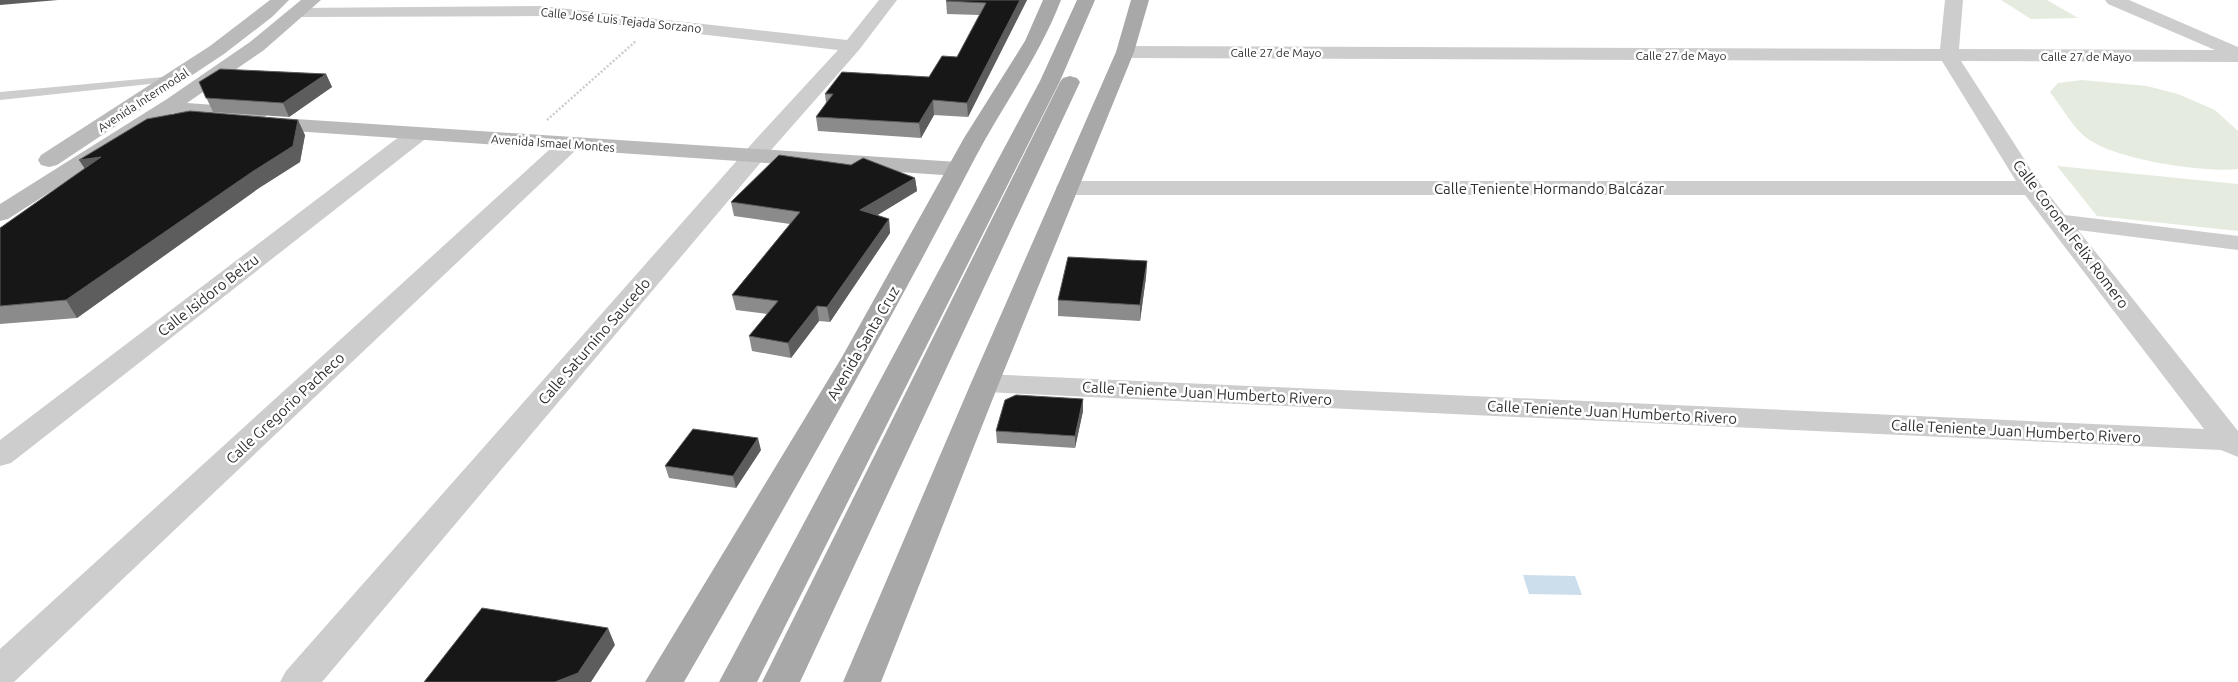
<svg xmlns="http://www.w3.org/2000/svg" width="2238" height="682" font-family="Ubuntu,sans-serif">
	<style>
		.green { fill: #e5ecdf }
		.water { fill: #ccdeeb }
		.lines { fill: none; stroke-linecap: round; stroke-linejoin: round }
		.path { stroke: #cdcdcd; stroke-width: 2.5; stroke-dasharray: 2 2; stroke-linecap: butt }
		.lane { fill: #cdcdcd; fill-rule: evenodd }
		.street { fill: #cdcdcd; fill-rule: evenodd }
		.secondary { fill: #bababa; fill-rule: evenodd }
		.primary { fill: #a8a8a8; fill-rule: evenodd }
		.wall { fill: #8b8b8b }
		.shaded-wall { fill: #5d5d5d }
		.building { fill: #171717; stroke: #5d5d5d }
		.labels { text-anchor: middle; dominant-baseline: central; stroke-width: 5; stroke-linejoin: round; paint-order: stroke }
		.far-street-label { font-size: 12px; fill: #303030; stroke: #fff }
		.street-label { font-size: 15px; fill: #303030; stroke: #fff }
	</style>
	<rect width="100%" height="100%" fill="#fff"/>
	<!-- green -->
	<path class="green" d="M2001 0H2047L2078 18 2031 19Z
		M2082 80 2147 86 2178 94 2215 110 2238 131V169C2204 173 2108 159 2083 135 2070 123 2061 106 2050 92L2058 83Z
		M2057 166 2238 184V231L2097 216Z"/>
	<!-- water -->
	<path class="water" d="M1523 575 1575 576 1582 595 1529 594Z"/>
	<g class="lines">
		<!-- path -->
		<path class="path" d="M547 120 636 41"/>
		<!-- lane -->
		<path class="lane" d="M174 76 180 79 178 81 0 100V92Z"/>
		<!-- street -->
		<path class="street" d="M879 0H897L859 50 772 149 322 682H280L286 671 756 139 838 50 541 16 300 17 294 16 291 12 294 8 541 6 847 40Z
			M1945 0H1963L1959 49 2215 50 2108 4 2105 0H2129L2238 47V62L1961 61 2041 185 2065 215 2238 236V250L2078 230 2238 431V457L2221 450 985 392 975 389 971 383 975 377 985 374 2204 429 2025 195H1067L1059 193 1056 188 1059 183 1067 181H2016L1942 61 1125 58 1118 56 1116 52 1118 48 1125 46 1940 49Z
			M416 129 424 130 427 135 424 140 11 463 0 466V440L408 130Z
			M569 138 577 139 580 144 577 149 14 682H0V649L561 139Z"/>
		<!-- secondary -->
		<path class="secondary" d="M270 0H289L272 17 224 54 57 165 49 167 41 165 38 160 41 155 210 46Z
			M301 0H321L264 50 187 103 257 108 264 110 267 114 265 117 958 162 966 164 969 169 966 174 958 176 264 129 257 127 254 123 256 120 189 116 173 113 8 219 0 221V204L167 99 250 42Z"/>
		<!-- primary -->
		<path class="primary" d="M1043 0H1061C1039 57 1003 105 975 158 883 336 784 509 684 682H645L842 357 964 138 1025 41Z
			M1077 0H1095L1060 81 757 682H719L1040 81Z
			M1131 0H1149L1134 52 999 383 881 682H843L971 383 1116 52Z
			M1070 76 1077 78 1080 82 800 682H762L1060 82 1063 78Z"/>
	</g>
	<!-- wall -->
	<path class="wall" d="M947 0H1027L968 117 934 115 921 138 818 131 816 117 826 103 825 94 929 77 957 57 979 15 947 14 946 1Z
		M326 74 332 87 289 117 213 112 199 82Z
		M305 135 300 162 259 188 77 318 0 324V228Z
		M915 178 917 191 877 215 889 219 890 233 830 322 819 321 791 358 752 351 749 336 767 314 736 310 732 295 790 224 734 216 731 202Z
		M1147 261 1146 277 1140 321 1058 316V300Z
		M1083 399V411L1075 448 997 443 996 431Z
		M761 450 736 488 669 478 665 466Z"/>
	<!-- shaded-wall -->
	<path class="shaded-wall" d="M0 0H58L0 5Z
		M1020 0H1027L968 117 967 103Z
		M326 74 332 87 289 117 283 103Z
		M933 100 934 115 921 138 919 123Z
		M298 120 305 135 300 162 259 188 77 318 66 300Z
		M101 157 89 175 79 160Z
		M915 178 917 191 863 224 860 210Z
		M889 219 890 233 830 322 827 307Z
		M1147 261 1146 277 1140 321V305Z
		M817 306 819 321 791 358 788 343Z
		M1083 399V411L1075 448V436Z
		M758 438 761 450 736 488 733 476Z
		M608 628 615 645 591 682H555Z"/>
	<!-- building -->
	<path class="building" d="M947 0H1020L967 103 933 100 919 123 816 117 833 94H825L842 72 929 77 942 56 957 57 986 3 946 1Z
		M220 69 326 74 283 103 206 98 199 82Z
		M190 111 298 120 293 146 252 172 66 300 0 306V228L101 157 79 160 147 119Z
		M779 155 851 165 863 158 915 178 860 210 889 219 827 307 817 306 788 343 749 336 778 301 732 295 800 212 731 202Z
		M1068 257 1147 261 1140 305 1058 300Z
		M1016 395 1083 399 1075 436 996 431 1005 400Z
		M693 429 758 438 733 476 665 466Z
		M482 608 608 628 578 673 555 682H424Z"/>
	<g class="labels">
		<!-- far-street labels -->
		<g class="far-street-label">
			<text transform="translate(621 20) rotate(6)">Calle José Luis Tejada Sorzano</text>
			<text x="1276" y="52">Calle 27 de Mayo</text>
			<text x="1681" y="55">Calle 27 de Mayo</text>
			<text x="2086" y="56">Calle 27 de Mayo</text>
			<text transform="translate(143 100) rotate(-33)">Avenida Intermodal</text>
			<text transform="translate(553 143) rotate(4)">Avenida Ismael Montes</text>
		</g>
		<!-- street labels -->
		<g class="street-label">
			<text x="1549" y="188">Calle Teniente Hormando Balcázar</text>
			<text transform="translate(2071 234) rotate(53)">Calle Coronel Felix Romero</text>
			<text transform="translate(208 295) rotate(-38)">Calle Isidoro Belzu</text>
			<text transform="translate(594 341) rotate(-49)">Calle Saturnino Saucedo</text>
			<text transform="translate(863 343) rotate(-60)">Avenida Santa Cruz</text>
			<text transform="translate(1207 393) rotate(3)">Calle Teniente Juan Humberto Rivero</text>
			<text transform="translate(285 408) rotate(-43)">Calle Gregorio Pacheco</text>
			<text transform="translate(1612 412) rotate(3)">Calle Teniente Juan Humberto Rivero</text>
			<text transform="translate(2016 431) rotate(3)">Calle Teniente Juan Humberto Rivero</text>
		</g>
	</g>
</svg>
